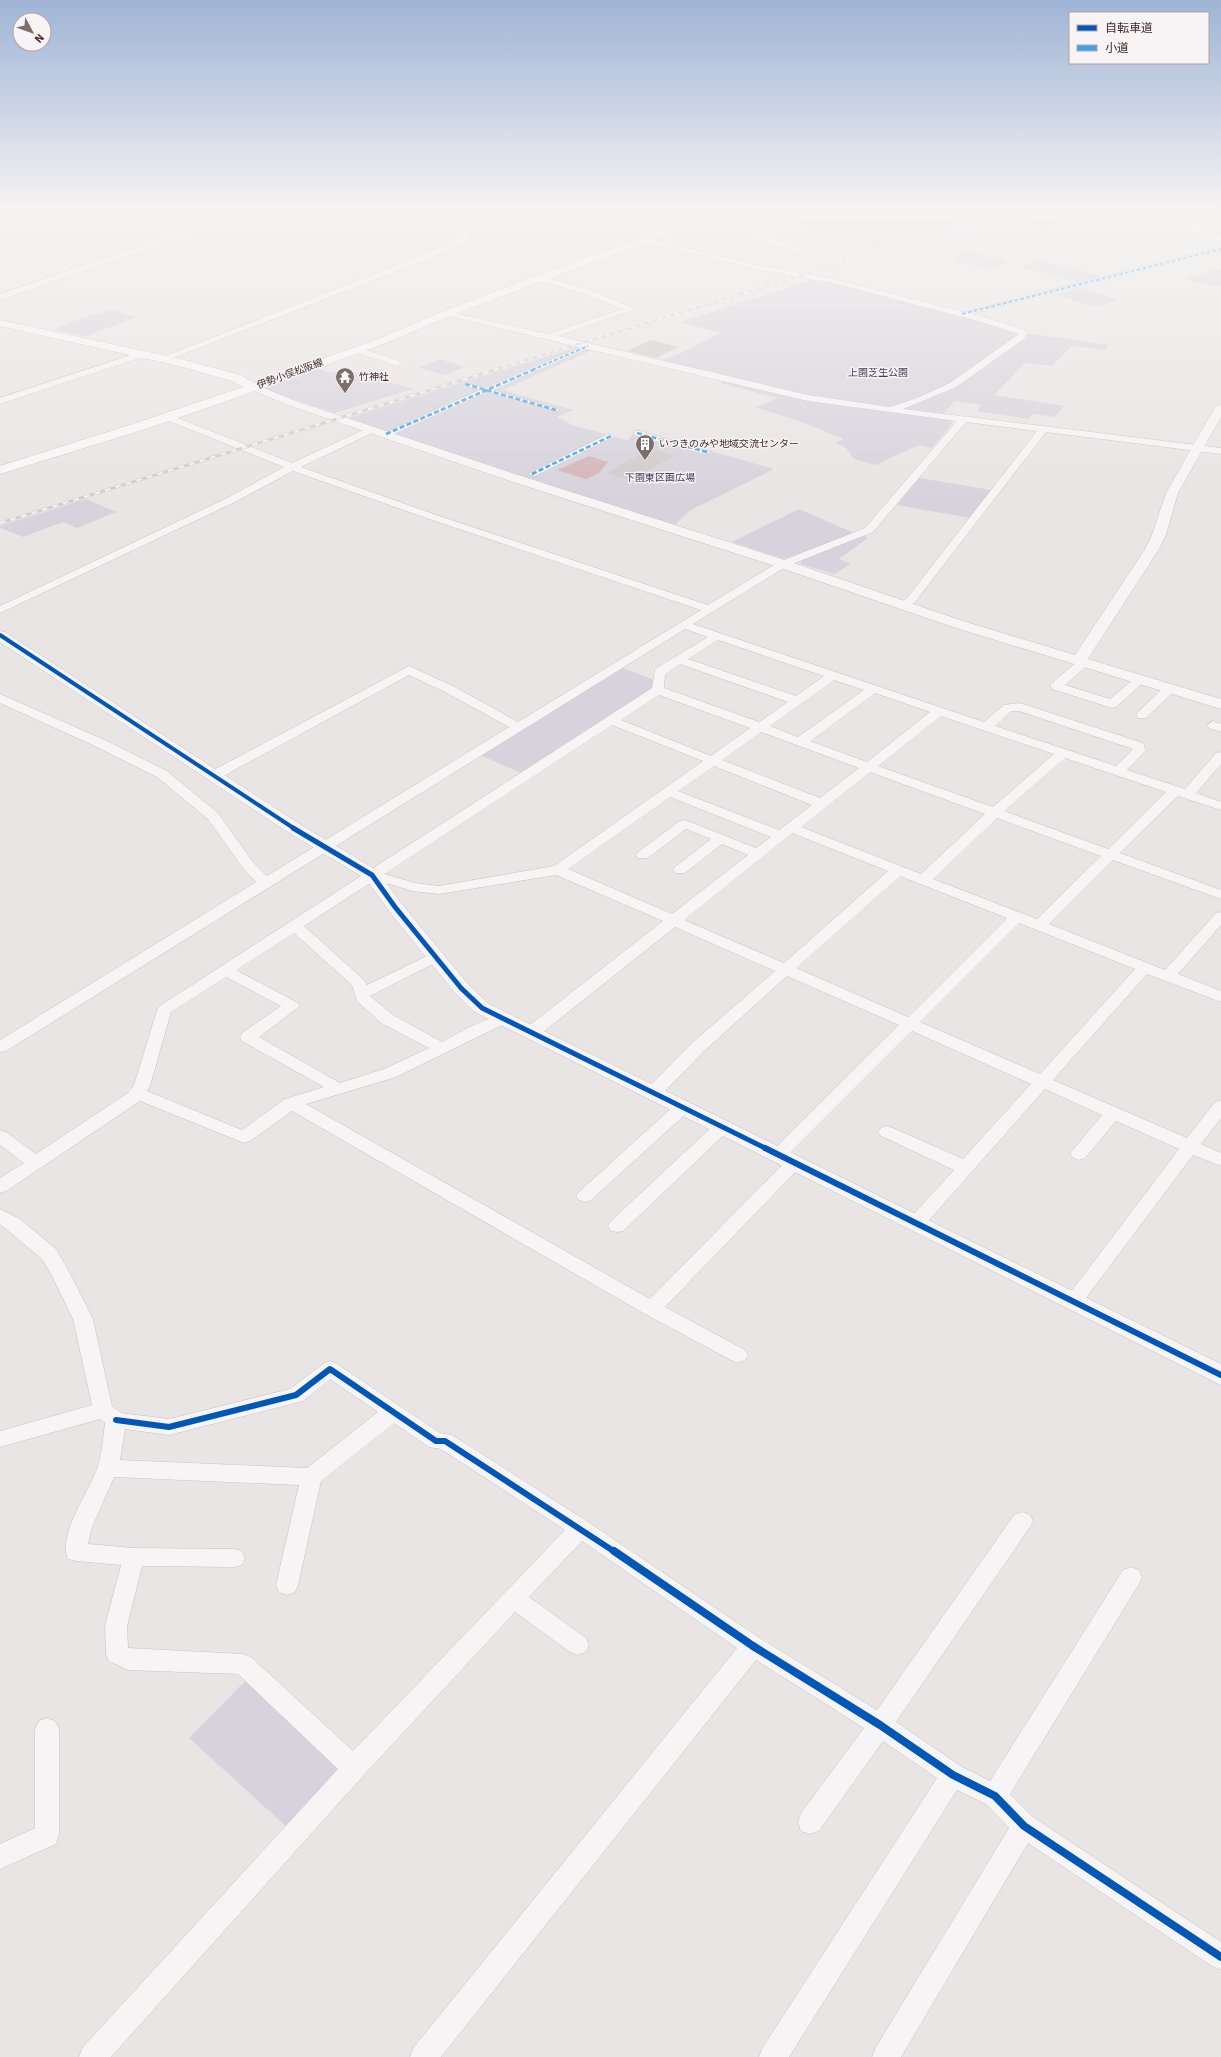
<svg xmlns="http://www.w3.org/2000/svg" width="1221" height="2057" font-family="Signika,'Noto Sans JP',sans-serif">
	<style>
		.built { fill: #ddd4d4 }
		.green { fill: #d6d3dc }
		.water { fill: #d3b5ba }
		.building { fill: #d1cbcb }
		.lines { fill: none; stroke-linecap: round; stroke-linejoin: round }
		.pedestrian-casing { stroke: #c6c1c2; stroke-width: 1 }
		.minor-casing { stroke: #c6c1c2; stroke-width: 1 }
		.tertiary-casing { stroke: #c6c1c2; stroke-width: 1 }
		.secondary-casing { stroke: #c6c1c2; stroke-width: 1 }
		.pedestrian { fill: #f6f4f4; fill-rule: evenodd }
		.minor { fill: #f6f4f4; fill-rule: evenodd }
		.tertiary { fill: #f6f4f4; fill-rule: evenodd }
		.secondary { fill: #f8f7f7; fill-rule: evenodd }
		.rail-far1-casing { stroke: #d1cece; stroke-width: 2 }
		.rail-casing { stroke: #d1cece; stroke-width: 3 }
		.rail-far1 { stroke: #f8f3f4; stroke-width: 1.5; stroke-dasharray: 4.5; stroke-linecap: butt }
		.rail { stroke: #f8f3f4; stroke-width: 2; stroke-dasharray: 5.5; stroke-linecap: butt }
		.quiet-far1 { stroke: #3fa3eb; stroke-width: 2; stroke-dasharray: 4 2; stroke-linecap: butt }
		.quiet { stroke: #3fa3eb; stroke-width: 2.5; stroke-dasharray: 5 2.5; stroke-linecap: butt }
		.cycleway-far3-casing { stroke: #f8f3f4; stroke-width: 6 }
		.cycleway-far2-casing { stroke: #f8f3f4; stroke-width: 8 }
		.cycleway-far1-casing { stroke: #f8f3f4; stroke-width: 8 }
		.cycleway-casing { stroke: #f8f3f4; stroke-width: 10 }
		.cycleway-far3 { stroke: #0057b8; stroke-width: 4 }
		.cycleway-far2 { stroke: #0057b8; stroke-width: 5 }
		.cycleway-far1 { stroke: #0057b8; stroke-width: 6 }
		.cycleway { stroke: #0057b8; stroke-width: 8 }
		.labels { text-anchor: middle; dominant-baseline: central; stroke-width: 3; stroke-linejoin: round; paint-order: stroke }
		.far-park-label { font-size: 10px; fill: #3e3a5e; stroke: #f8f3f4 }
		.far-street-label { font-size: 10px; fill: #432c2d; stroke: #f8f3f4 }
		.far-poi-label { font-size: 10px; fill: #432c2d; stroke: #f8f3f4; text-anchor: start }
	</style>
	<rect width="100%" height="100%" fill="#eae5e5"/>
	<!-- built -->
	<path class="built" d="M811 208H955L954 209 964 211 987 213 878 247 776 218Z"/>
	<!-- green -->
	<path class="green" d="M1028 208H1078L1067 213 1047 229 1009 214Z
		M951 231 976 233 985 236C965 246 950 245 929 238Z
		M966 250 1005 260 1006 263 990 268 954 261 957 256Z
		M1041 260 1102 276 1078 282 1022 267Z
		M1217 269 1221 271V286H1211L1186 279Z
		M815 279 912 302 1019 332 1109 345 1105 350 1072 346 1052 366 1025 363 994 395 1064 406 1055 417 1033 414 1028 419 977 411 982 405 955 401 942 415 951 420 952 424 932 448 919 445 875 465 854 459 846 448 836 443 843 439 807 424 755 407 778 398 720 383 733 378 660 360 677 355 720 333 681 322Z
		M1081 288 1119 300 1096 307 1056 295Z
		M112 310 137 317 86 336 54 330 81 318Z
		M580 346 595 349 503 390 573 410 557 417 575 426 627 440 638 430 774 469 689 511 675 525 529 480 348 418Z
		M440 359 465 367 445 375 419 368Z
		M316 368 331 373 344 369 413 389 334 413 266 390 267 386Z
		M919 478 992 490 970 518 897 505Z
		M86 499 116 512 77 528 63 522 23 537 0 528V526Z
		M799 509 854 533 784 559 732 542Z
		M864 536 868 538 839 559 851 564 834 574 801 564V561L805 559Z
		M623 668 652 679 653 688 521 773 480 755Z
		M245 1681 342 1772 289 1829 189 1738Z"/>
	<!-- water -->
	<path class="water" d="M589 456 608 462 599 473 586 479 557 470Z"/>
	<!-- building -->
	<path class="building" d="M651 340 679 347 656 358 627 351Z
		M651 449 675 456 629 480 607 473 617 468 615 467Z"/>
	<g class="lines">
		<!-- pedestrian casing -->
		<g class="pedestrian-casing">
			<path id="pedestrian" d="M1221 247V251L962 316 959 314Z
				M588 344 591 346 590 347 493 390 558 409V411L487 392 389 436 382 434 480 390 463 385V383L486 388Z
				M634 431H640L711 452 704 454 634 435Z
				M608 434 615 436 535 476 528 474Z"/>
		</g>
		<!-- minor casing -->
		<g class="minor-casing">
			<path id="minor" d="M540 208H553L473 225 471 228V239L426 260 165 361H159L158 359 420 256 464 236 463 228 468 221Z
				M581 208H588L617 225 610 227 588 214Z
				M1221 220V224L1189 228 1185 226 1189 224Z
				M755 234H761L806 251 799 253 755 238Z
				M642 237 756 265 833 279 984 317 1026 331 1027 334 1024 339 956 387 903 409 1221 448V454L1046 432 915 602 908 607H900L898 605 907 598 1037 431 966 422 873 532 787 566 693 624 984 722 1004 705 1020 703 1143 743 1146 750 1127 770 1185 789 1216 753 1221 752V764L1196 793 1221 802V810L1178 796 1120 853 1221 890V899L1113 860 1049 924 1165 970 1216 913 1221 912V925L1178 974 1221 991V1002L1147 974 1053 1080 1187 1138 1215 1102 1221 1100V1118L1201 1144 1221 1153V1166L1193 1155 1080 1306 1073 1308 1066 1306 1064 1301 1179 1149 1116 1121 1085 1158 1079 1160 1073 1158 1070 1154 1073 1150 1102 1115 1045 1089 922 1228 916 1229 910 1228 907 1223 910 1218 954 1170 881 1136 878 1132 881 1128 887 1126 893 1128 963 1159 1031 1084 912 1031 784 1159 778 1161 772 1159 769 1155 772 1151 899 1025 787 976 704 1051 660 1096 654 1097 648 1096 646 1092 648 1088 692 1043 775 971 675 927 538 1036 532 1037 526 1036 524 1032 526 1028 663 921 556 875 439 894 413 891 375 880 304 926 364 980 367 985 431 954H441L444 957 441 960 370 996 393 1015 442 1042C459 1033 493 1012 512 1016L514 1020 512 1024 500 1026 396 1077 306 1104 650 1299 788 1159 794 1157 800 1159 803 1163 800 1167 665 1307 745 1350 748 1355 745 1360 738 1363 731 1360 645 1314 292 1111 250 1141 244 1143 140 1101 6 1191 0 1193V1178L24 1163 0 1145V1130L6 1132 36 1154 128 1093 134 1085 158 1007 652 688 655 669 708 637 685 629 6 1051 0 1052V1040L256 882 242 867 208 819 157 777 97 747 0 703V694L107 741 167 771 218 813 252 861 267 876 509 727 445 692 409 675 218 779H208L206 776 208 773 409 666 453 686 518 722 701 610 432 520 293 471 235 502 0 613V606L227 498 284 467 164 419V415H170L292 463 370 427H376V431L301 467 439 516 708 605 779 562 865 528 957 421 808 401 494 327 445 315V311L548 334 623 309 585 294 538 280 537 278 541 276 591 290 635 309 558 336 808 395 890 407 917 398 950 383 1019 334 978 321 833 283 756 269 642 241ZM718 640 824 676 796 696 688 659ZM680 664 788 702 759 722 664 688 665 674ZM834 680 864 690 798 737 770 726ZM875 693 930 712 867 762 810 741ZM659 695 750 728 711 756 621 720ZM1011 711H1019L1133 749 1116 766 995 726ZM941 716 1054 754 993 807 878 766ZM612 725 703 761 554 866 439 886 415 883 384 874ZM761 732 859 768 820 798 722 760ZM1065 758 1166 792 1108 849 1004 811ZM714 766 812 805 779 830 678 791ZM870 772 985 814 921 874 801 827ZM670 797 771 837 756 848 685 820 680 821 638 852 636 855 638 858H648L686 829 711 839 675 867 673 870 675 873H685L722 844 748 855 672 914 568 869ZM997 818 1101 856 1037 919 933 879ZM792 833 888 871 784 963 684 920ZM900 876 1007 918 908 1017 796 968ZM1019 923 1135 969 1040 1074 920 1022ZM294 933 352 985 357 1001 381 1023 429 1048 384 1069 340 1083 259 1037 300 1006 298 1003 236 970ZM226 977 281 1006 242 1033 240 1037 242 1041 324 1087 285 1099 242 1130 147 1091 150 1086 171 1012Z
				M357 347 400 361 401 363 397 366 354 352 353 350Z
				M143 351 147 354 146 356 0 404V398Z
				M1084 658 1090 662 1088 665 1065 685 1110 699 1136 677 1140 676 1146 680 1116 707 1112 708 1052 689 1050 686 1052 683 1080 659Z
				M1169 685 1173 686 1175 689 1173 692 1146 718H1138L1136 715 1138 712 1165 686Z
				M1213 721 1221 724V732L1209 728 1207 725Z
				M683 1101 689 1103 691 1107 689 1111 591 1200 585 1202 579 1200 576 1196 579 1192 677 1103Z
				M722 1121 728 1123 731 1127 728 1131 623 1231 617 1232 611 1231 608 1226 611 1221 716 1123Z
				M0 1209 20 1219 56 1249 67 1268 93 1319 112 1406 121 1413 169 1419 290 1389 323 1364 330 1361 337 1364 440 1433 452 1435 588 1522 761 1639 877 1710 1014 1515 1022 1512 1030 1515 1033 1521 1030 1527 896 1722 962 1767 990 1781 1123 1570 1131 1567 1139 1570 1142 1577 1139 1584 1010 1794 1033 1817 1221 1942V1970L1212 1966 1028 1843 901 2057H872L876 2047 1009 1828 986 1804 957 1790 789 2057H759L763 2047 937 1778 883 1741 819 1831 810 1834 801 1831 798 1822 801 1813 864 1728 756 1660 441 2057H410L414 2047 737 1648 582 1541 529 1597 586 1638 589 1645 586 1652 578 1655 570 1652 515 1612 363 1776 111 2057H79L83 2047 338 1769 238 1674 128 1670 109 1661 106 1654 105 1626 121 1565 76 1561 68 1559C57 1536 89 1491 97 1469 102 1455 103 1438 105 1423L100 1419 0 1447V1431L92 1405 73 1319 51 1274 42 1259 0 1224ZM330 1379 378 1412 307 1468 120 1460 125 1429 169 1435 303 1401ZM394 1423 429 1447 441 1449 565 1530 353 1751 251 1657 243 1654 128 1648 127 1626 142 1566 234 1567 242 1565 245 1558 242 1551 234 1549 134 1548 88 1544 92 1527 114 1477 299 1485 276 1585 279 1592 287 1595 295 1592 298 1585 321 1481Z
				M47 1718 55 1721 59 1729V1835L56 1844 0 1869V1844L35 1828V1729L39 1721Z"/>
		</g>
		<!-- tertiary casing -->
		<g class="tertiary-casing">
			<path id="tertiary" d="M251 208H263L0 300V294Z
				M254 384 293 400 518 475 788 561 963 621 1075 655 1145 549 1152 535 1166 493 1215 407 1221 404V417L1178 493 1166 535 1159 549 1088 659 1221 699V709L953 627 778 567 510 481 285 404 250 389 248 387 250 385Z
				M0 631 5 632 298 823 378 871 401 903 468 984 489 1004 1221 1364V1385L475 1012 454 992 389 911 366 879 286 831 0 642Z"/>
		</g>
		<!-- secondary casing -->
		<g class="secondary-casing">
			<path id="secondary" d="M726 208H739L452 315 386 343 258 390 149 428 0 474V466L139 422 243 387 232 381 179 366 0 326V320L181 359 240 375 255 383 378 339 444 311 587 257Z
				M1139 208H1152L1221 235V242Z"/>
		</g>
		<!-- pedestrian -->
		<use href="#pedestrian" class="pedestrian"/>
		<!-- minor -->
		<use href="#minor" class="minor"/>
		<!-- tertiary -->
		<use href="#tertiary" class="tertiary"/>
		<!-- secondary -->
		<use href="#secondary" class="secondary"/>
		<!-- rail-far1 casing -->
		<g class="rail-far1-casing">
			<path id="rail-far1" d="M494 370 1019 208"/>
		</g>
		<!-- rail casing -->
		<g class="rail-casing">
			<path id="rail" d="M0 523 498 369"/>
		</g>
		<!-- rail-far1 -->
		<use href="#rail-far1" class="rail-far1"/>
		<!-- rail -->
		<use href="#rail" class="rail"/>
		<!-- quiet-far1 -->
		<path class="quiet-far1" d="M962 314 1221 249
			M532 370 588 346"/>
		<!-- quiet -->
		<path class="quiet" d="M465 384 556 410
			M637 433 707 452
			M386 434 535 369
			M532 474 611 436"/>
		<!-- cycleway-far3 casing -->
		<g class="cycleway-far3-casing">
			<path id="cycleway-far3" d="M0 635 295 829"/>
		</g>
		<!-- cycleway-far2 casing -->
		<g class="cycleway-far2-casing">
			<path id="cycleway-far2" d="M293 828 372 875 395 907 461 988 482 1008 767 1149"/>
		</g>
		<!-- cycleway-far1 casing -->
		<g class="cycleway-far1-casing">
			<path id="cycleway-far1" d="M765 1148 1221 1375
				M116 1420 169 1427 296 1395 330 1369 436 1441H445L615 1552"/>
		</g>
		<!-- cycleway casing -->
		<g class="cycleway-casing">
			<path id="cycleway" d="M614 1551 753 1646 880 1725 953 1775 995 1796 1024 1826 1221 1957"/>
		</g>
		<!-- cycleway-far3 -->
		<use href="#cycleway-far3" class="cycleway-far3"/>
		<!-- cycleway-far2 -->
		<use href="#cycleway-far2" class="cycleway-far2"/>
		<!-- cycleway-far1 -->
		<use href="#cycleway-far1" class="cycleway-far1"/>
		<!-- cycleway -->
		<use href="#cycleway" class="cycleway"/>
	</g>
	<!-- sky -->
	<linearGradient id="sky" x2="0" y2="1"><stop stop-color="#9fb4d6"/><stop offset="0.42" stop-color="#f6f3f3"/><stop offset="1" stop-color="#f6f3f3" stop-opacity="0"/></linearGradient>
	<rect width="1221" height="496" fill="url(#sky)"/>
	<!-- icons -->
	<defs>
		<g id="temple-pin" transform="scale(1)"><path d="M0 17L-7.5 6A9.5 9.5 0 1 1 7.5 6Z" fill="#7d6d6d" stroke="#f8f3f4"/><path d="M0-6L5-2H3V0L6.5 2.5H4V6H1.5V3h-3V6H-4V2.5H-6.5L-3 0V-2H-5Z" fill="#fff"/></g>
		<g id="building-pin" transform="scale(1)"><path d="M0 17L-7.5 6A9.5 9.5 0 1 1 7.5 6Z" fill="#7d6d6d" stroke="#f8f3f4"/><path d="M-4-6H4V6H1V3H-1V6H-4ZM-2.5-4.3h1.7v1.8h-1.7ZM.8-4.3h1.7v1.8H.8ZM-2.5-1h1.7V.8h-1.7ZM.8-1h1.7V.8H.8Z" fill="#fff"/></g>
	</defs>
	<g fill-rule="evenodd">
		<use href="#temple-pin" x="345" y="377"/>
		<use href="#building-pin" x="645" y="444"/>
	</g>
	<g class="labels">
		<!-- far-park labels -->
		<g class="far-park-label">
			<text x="878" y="373">上園芝生公園</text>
			<text x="660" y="478">下園東区画広場</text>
		</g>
		<!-- far-street labels -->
		<g class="far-street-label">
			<text transform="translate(290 374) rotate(-20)">伊勢小俣松阪線</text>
		</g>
		<!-- far-poi labels -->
		<g class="far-poi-label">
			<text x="359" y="377">竹神社</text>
			<text x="659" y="444">いつきのみや地域交流センター</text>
		</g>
	</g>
	<!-- legend -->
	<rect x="1069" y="12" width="140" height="52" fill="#f8f3f4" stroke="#b0a3a4"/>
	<rect x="1077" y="25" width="20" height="6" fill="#0057b8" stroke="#b0a3a4"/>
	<text x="1105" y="32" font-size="12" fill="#432c2d">自転車道</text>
	<rect x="1077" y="45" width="20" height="6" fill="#3fa3eb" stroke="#b0a3a4"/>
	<text x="1105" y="52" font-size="12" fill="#432c2d">小道</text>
	<!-- north arrow -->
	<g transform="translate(32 32) rotate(131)"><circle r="19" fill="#f8f3f4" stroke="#b0a3a4"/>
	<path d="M0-3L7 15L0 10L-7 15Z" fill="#7d6d6d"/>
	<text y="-6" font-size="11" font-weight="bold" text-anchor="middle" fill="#432c2d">N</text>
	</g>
</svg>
